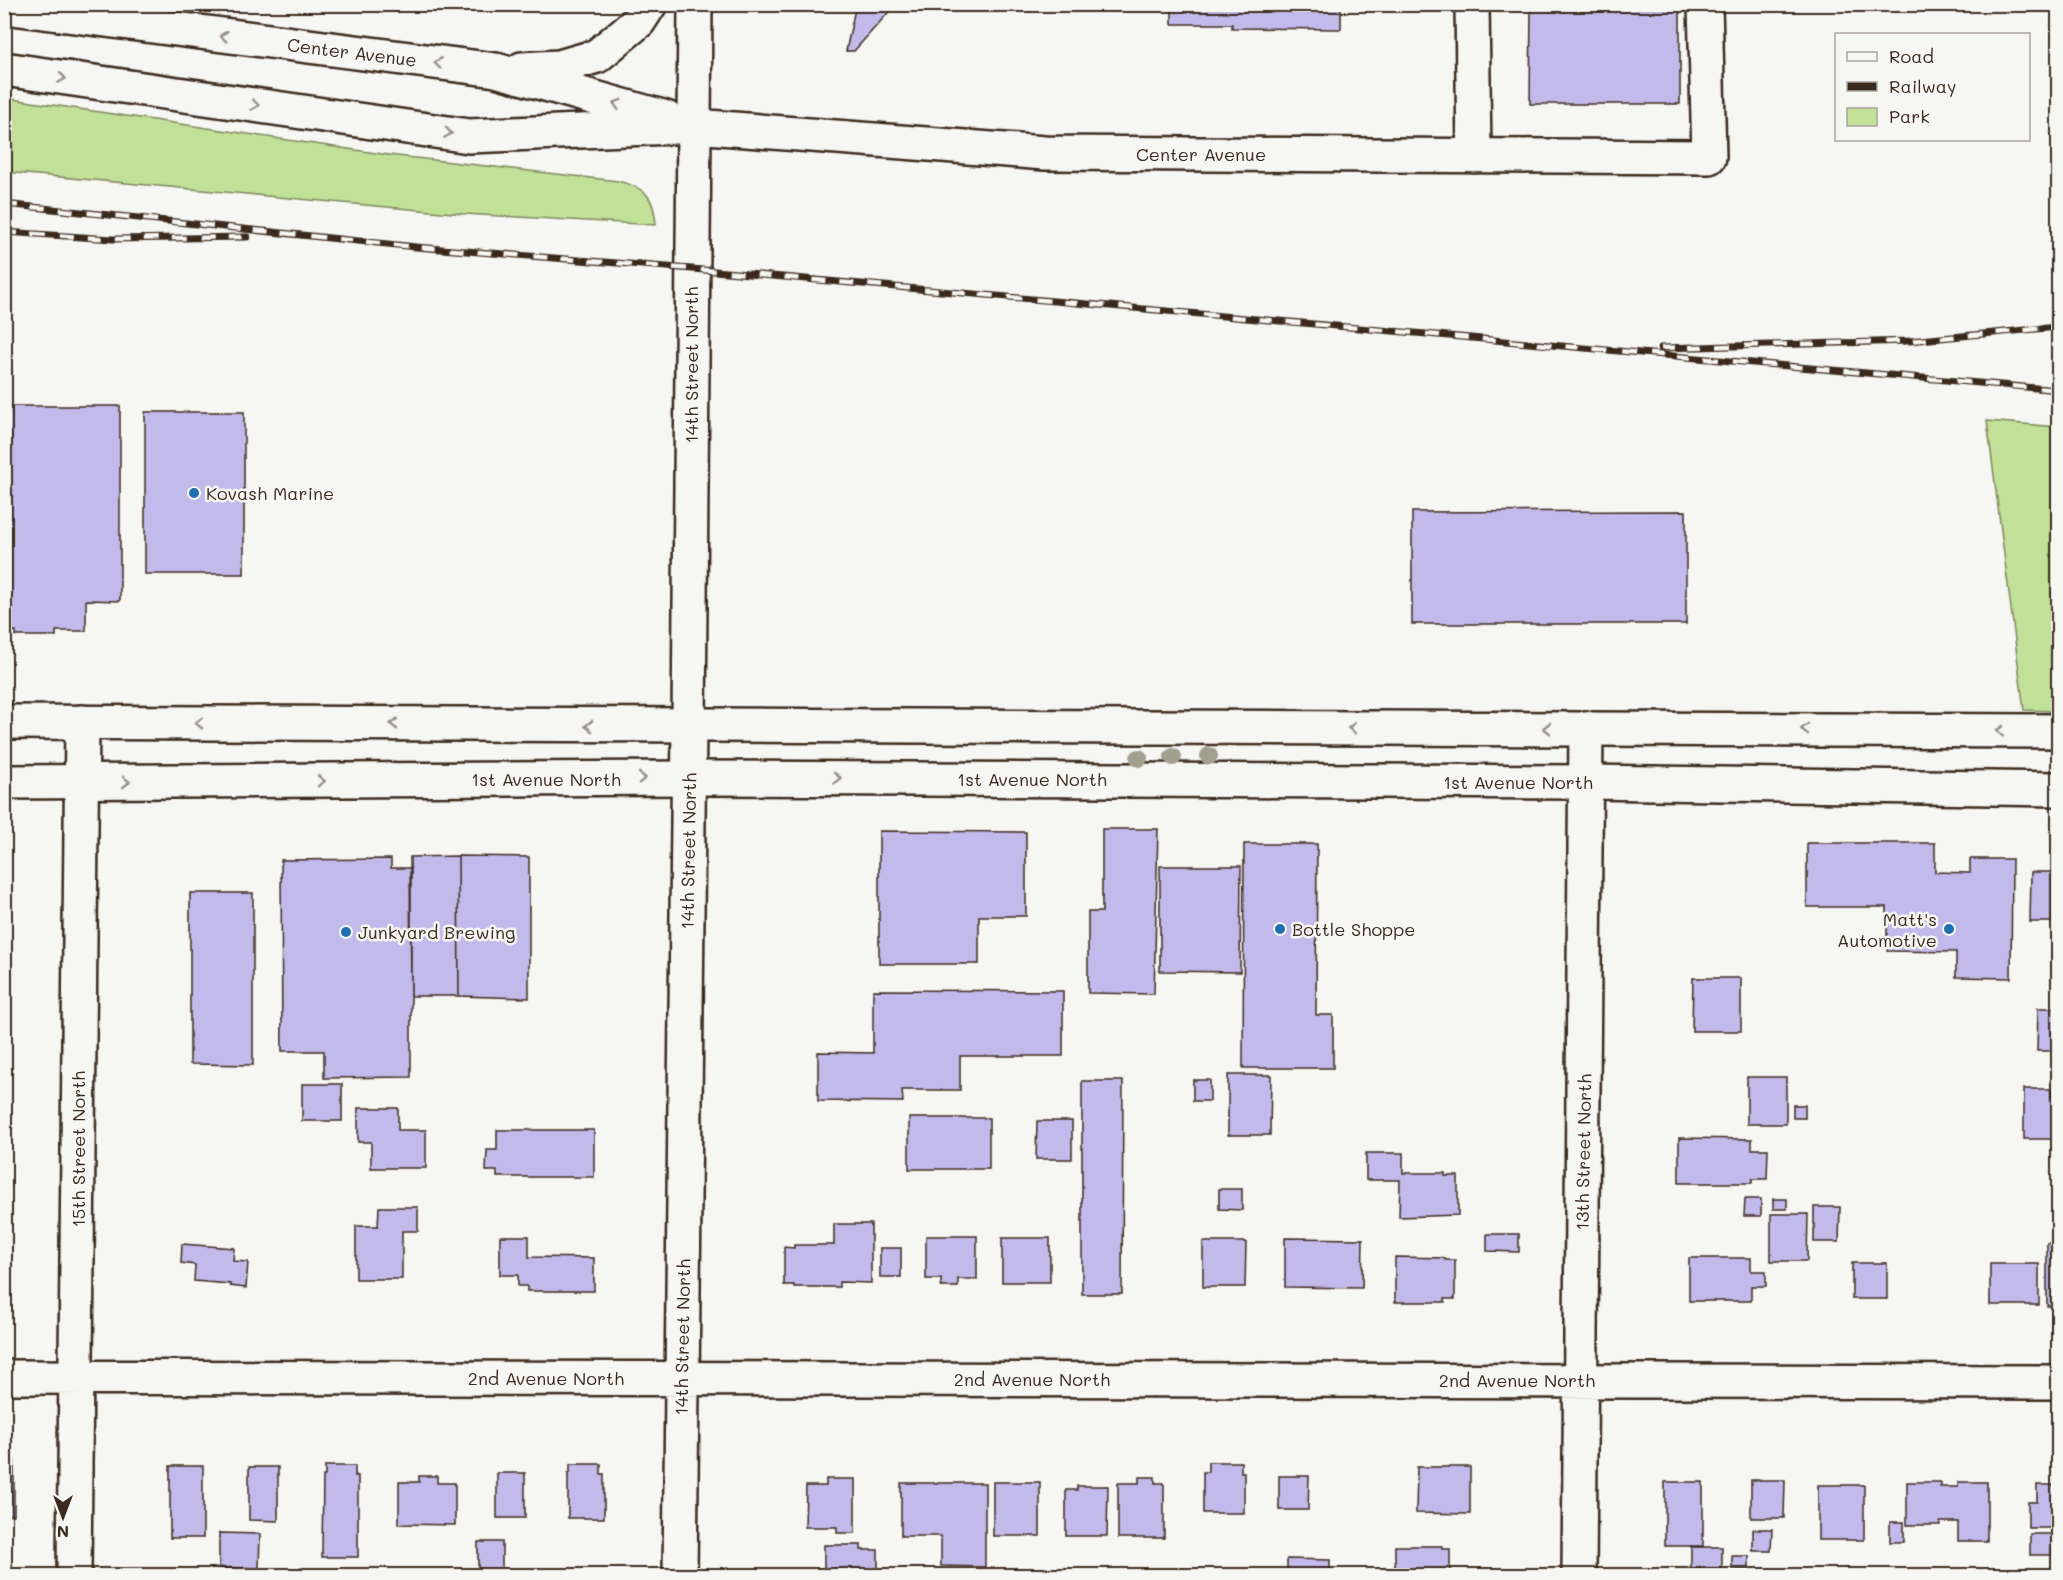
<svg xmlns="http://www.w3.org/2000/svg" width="2063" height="1580" font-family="Mali,sans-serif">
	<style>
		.green { fill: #c1e199; stroke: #7e865c; stroke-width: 1.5 }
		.building { fill: #c2baeb; stroke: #3b2a1e; stroke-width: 1.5 }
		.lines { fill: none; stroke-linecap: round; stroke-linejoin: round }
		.minor-casing { stroke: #3b2a1e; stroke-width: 38 }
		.major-casing { stroke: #3b2a1e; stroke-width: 38 }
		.minor { stroke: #f6f6f2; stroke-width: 33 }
		.major { stroke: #f6f6f2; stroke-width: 33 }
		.rail-casing { stroke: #3b2a1e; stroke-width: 7 }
		.rail { stroke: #f6f6f2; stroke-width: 4.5; stroke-dasharray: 14; stroke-linecap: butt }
		.tree { fill: #a19f8e }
		.oneway { stroke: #989088 }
		.poi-dot { fill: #1f6fb2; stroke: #f6f6f2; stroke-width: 2 }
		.labels { text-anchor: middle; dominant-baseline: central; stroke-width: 5; stroke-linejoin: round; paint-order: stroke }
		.street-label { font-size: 18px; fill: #3b2a1e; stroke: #f6f6f2 }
		.poi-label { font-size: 18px; fill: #3b2a1e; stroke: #f6f6f2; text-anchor: start }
	</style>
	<rect width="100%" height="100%" fill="#f6f6f2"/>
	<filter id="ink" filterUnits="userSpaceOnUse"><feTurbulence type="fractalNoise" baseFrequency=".0167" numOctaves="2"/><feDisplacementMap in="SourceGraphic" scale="12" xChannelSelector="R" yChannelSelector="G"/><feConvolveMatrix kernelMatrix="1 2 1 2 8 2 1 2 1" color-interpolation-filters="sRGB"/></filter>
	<g filter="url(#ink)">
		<!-- green -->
		<path class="green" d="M5 98 389 155 618 181C646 188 654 196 656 225L464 214 5 172Z
			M1987 421 2058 427V711L2024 710Z"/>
		<!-- building -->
		<path class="building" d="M856 4H896L854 51H846Z
			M1172 4H1341V29L1232 28V24H1172Z
			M1531 4H1680V104H1530Z
			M4 406H120V601L86 600V631H56V636H16V631H4Z
			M145 412H244V574H145Z
			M1686 511V624H1412V512Z
			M1102 829H1158L1154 994 1088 993V912H1102Z
			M879 831 1026 832V916H979V964H879Z
			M1807 843H1935V872L1970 873V859H2012L2011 978 1956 977V952L1887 951V907H1807Z
			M1244 844H1317L1316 1015H1333V1068H1243Z
			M458 856 529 857V998L459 996Z
			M458 856 459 996H411L410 857Z
			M391 859V868H411V1077L324 1078V1051H282L281 860Z
			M1160 866H1241L1240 972 1160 971Z
			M2031 872H2058V922H2030Z
			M190 893H253V1065L190 1064Z
			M1693 978H1741V1031H1692Z
			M873 990 1063 991V1056H960V1090H902L903 1102 818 1101V1052L873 1053Z
			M2038 1008H2058V1051H2037Z
			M1228 1075H1271L1270 1135H1228Z
			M1747 1077H1786V1124H1747Z
			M1193 1080H1210V1101H1193Z
			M1082 1081H1123L1122 1294H1082Z
			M302 1084H342V1121H302Z
			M2024 1089H2051V1097H2058V1139H2024Z
			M1793 1105H1805V1118H1793Z
			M358 1108H398V1130H426V1168H371V1142H358Z
			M909 1118H989V1169H909Z
			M1037 1121H1072V1159H1036Z
			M497 1130H594V1177H497V1171H486L487 1150H497Z
			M1679 1138 1752 1139V1149H1768L1767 1179H1752V1183H1679Z
			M1366 1153H1403V1173H1445V1176H1458V1215L1399 1217 1400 1180H1366Z
			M2055 1169H2058V1193H2055Z
			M1219 1189H1242V1210L1219 1209Z
			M1745 1199H1761V1216H1744Z
			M1773 1199H1787V1209H1773Z
			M379 1207H418V1231H402V1279H356V1226H378Z
			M1814 1207H1840L1839 1242H1814Z
			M1771 1214H1808L1807 1261H1771Z
			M834 1224H871V1283L839 1282V1287H794V1285H784V1247L794 1248V1245H834Z
			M1487 1234H1519V1252L1487 1251Z
			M500 1236H529V1257L594 1258V1291H527V1286H518V1275H500Z
			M926 1236H977V1279H958V1287H941V1279H926Z
			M1002 1238H1050V1282H1002Z
			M1285 1238 1363 1239 1362 1288 1285 1287Z
			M1203 1242H1246L1245 1287H1203Z
			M2047 1243H2058V1306H2047Z
			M182 1244 234 1248 233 1261 248 1262 246 1288 230 1286V1284L194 1281 195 1265 181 1263Z
			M880 1248H901V1277H880Z
			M1395 1257 1445 1258V1260H1455V1299H1445V1302H1395Z
			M1689 1258H1751V1271H1766V1286H1751V1301H1689Z
			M1852 1263H1887V1299H1852Z
			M1990 1264H2039V1305H1990Z
			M4 1460H14V1515H4Z
			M1208 1462H1241V1472H1244V1513H1203V1472H1208Z
			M570 1464H601V1474H604V1518H568V1473H570Z
			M170 1466H203V1538H170Z
			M325 1466H355V1476H358V1557H322L323 1476H325Z
			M249 1467H278V1521L249 1520Z
			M1417 1467H1470V1514L1416 1513Z
			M497 1473H525V1518H497Z
			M419 1476H437V1483H455V1525L399 1524V1482H419Z
			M1279 1476H1309L1308 1510H1279Z
			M1139 1477H1155V1483H1164V1538H1118V1483H1139Z
			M826 1479H855V1533H837V1527H805L806 1486H826Z
			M1751 1480H1785L1784 1518H1751Z
			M993 1482H1040V1536H993Z
			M1665 1482H1703V1546H1665Z
			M1907 1482H1940V1487H1958V1482H1987V1541H1958V1522H1940V1525H1907Z
			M901 1483H985V1567L941 1566V1536H901Z
			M1818 1485H1864V1540H1818Z
			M2037 1485H2058V1528H2028V1502H2037Z
			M1077 1486H1108L1107 1536H1066V1490H1077Z
			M1890 1522H1904V1542H1890Z
			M1753 1529H1772L1771 1551H1753Z
			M219 1533 260 1534 259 1568H219Z
			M2030 1534H2058V1555H2030Z
			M478 1542H502V1575H478Z
			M824 1545H861V1550H878V1575L824 1576Z
			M1395 1546H1442V1549H1450V1576H1395Z
			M1691 1547H1722V1568H1691Z
			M1732 1556H1749V1570L1732 1569Z
			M1287 1559 1330 1560V1576H1287Z"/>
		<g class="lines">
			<!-- minor casing -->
			<g class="minor-casing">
				<path id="minor" d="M1472 4 1474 156
					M4 7 496 70 666 118
					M4 69 469 136 694 126 1045 153 1709 157 1705 4
					M522 69 559 67 597 56 639 21 650 4
					M4 1377 2058 1382
					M74 1576 82 722
					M680 1576 689 726 695 4
					M1579 1576 1586 728"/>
			</g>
			<!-- major casing -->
			<g class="major-casing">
				<path id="major" d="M4 722 2058 731
					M4 782 689 778 1586 782 2058 789"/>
			</g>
			<!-- minor -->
			<use href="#minor" class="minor"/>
			<!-- major -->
			<use href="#major" class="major"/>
			<!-- rail casing -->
			<g class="rail-casing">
				<path id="rail" d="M4 204 416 247 692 269 2058 390
					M4 232 113 239 247 237
					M1661 348 1909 341 2058 327"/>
			</g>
			<!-- rail -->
			<use href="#rail" class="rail"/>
		</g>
		<!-- trees -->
		<g class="tree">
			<circle cx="1209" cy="756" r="9"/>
			<circle cx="1173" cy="757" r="9"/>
			<circle cx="1139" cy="758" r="9"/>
		</g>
		<!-- one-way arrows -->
		<defs><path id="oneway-chevron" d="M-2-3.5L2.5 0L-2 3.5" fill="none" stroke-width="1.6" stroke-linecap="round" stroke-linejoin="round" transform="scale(1.5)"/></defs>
		<g class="oneway">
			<use href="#oneway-chevron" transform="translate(224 36) rotate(-173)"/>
			<use href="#oneway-chevron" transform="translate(438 63) rotate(-173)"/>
			<use href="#oneway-chevron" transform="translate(62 78) rotate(8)"/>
			<use href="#oneway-chevron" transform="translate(617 104) rotate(-164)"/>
			<use href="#oneway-chevron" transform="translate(255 105) rotate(8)"/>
			<use href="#oneway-chevron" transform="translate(448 133) rotate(8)"/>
			<use href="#oneway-chevron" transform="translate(199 723) rotate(-180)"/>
			<use href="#oneway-chevron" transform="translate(394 724) rotate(-180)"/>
			<use href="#oneway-chevron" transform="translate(589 726) rotate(-180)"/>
			<use href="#oneway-chevron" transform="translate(1352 728) rotate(-180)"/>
			<use href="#oneway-chevron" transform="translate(1547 728) rotate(-180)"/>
			<use href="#oneway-chevron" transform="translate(1805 729) rotate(-180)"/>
			<use href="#oneway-chevron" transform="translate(2000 731) rotate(-180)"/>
			<use href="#oneway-chevron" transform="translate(642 778)"/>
			<use href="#oneway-chevron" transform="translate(837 778)"/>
			<use href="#oneway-chevron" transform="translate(321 781)"/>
			<use href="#oneway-chevron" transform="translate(126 782)"/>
		</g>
	</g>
	<!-- markers -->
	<g class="poi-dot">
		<circle cx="194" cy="493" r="6"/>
		<circle cx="1280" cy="929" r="6"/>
		<circle cx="1949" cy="929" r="6"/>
		<circle cx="346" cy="932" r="6"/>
	</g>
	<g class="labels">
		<!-- street labels -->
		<g class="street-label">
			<text transform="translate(352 52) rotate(7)">Center Avenue</text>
			<text x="1201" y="154">Center Avenue</text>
			<text transform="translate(691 365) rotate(-90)">14th Street North</text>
			<text x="546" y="779">1st Avenue North</text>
			<text x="1032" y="779">1st Avenue North</text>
			<text x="1518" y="782">1st Avenue North</text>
			<text transform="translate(688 851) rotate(-89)">14th Street North</text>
			<text transform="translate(78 1149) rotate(-90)">15th Street North</text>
			<text transform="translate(1583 1152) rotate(-89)">13th Street North</text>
			<text transform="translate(682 1337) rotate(-89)">14th Street North</text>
			<text x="546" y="1378">2nd Avenue North</text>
			<text x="1032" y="1379">2nd Avenue North</text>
			<text x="1517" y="1380">2nd Avenue North</text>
		</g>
		<!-- poi labels -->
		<g class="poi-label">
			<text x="206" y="493">Kovash Marine</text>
			<text x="1937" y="919" text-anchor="end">Matt's<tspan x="1937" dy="21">Automotive</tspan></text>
			<text x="1292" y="929">Bottle Shoppe</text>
			<text x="358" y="932">Junkyard Brewing</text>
		</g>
	</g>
	<!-- margin -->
	<rect width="2063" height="1580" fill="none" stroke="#f6f6f2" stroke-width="24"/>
	<rect x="12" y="12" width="2039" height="1556" fill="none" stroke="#3b2a1e" stroke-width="2" filter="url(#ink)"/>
	<!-- legend -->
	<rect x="1835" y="33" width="195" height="108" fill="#f6f6f2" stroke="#aba49d" stroke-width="1.5"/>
	<rect x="1847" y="52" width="30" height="9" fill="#f6f6f2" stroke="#aba49d" stroke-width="1.5"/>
	<text x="1889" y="63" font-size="18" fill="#3b2a1e">Road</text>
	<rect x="1847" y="82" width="30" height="9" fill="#3b2a1e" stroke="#aba49d" stroke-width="1.5"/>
	<text x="1889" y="93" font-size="18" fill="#3b2a1e">Railway</text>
	<rect x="1847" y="108" width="30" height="18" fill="#c1e199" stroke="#aba49d" stroke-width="1.5"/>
	<text x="1889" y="123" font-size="18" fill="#3b2a1e">Park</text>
	<!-- north arrow -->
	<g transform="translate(63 1517) rotate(180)" stroke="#f6f6f2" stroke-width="4.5" paint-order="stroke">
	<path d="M0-4.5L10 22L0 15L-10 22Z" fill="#3b2a1e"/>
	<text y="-9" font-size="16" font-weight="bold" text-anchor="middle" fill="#3b2a1e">N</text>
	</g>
</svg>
